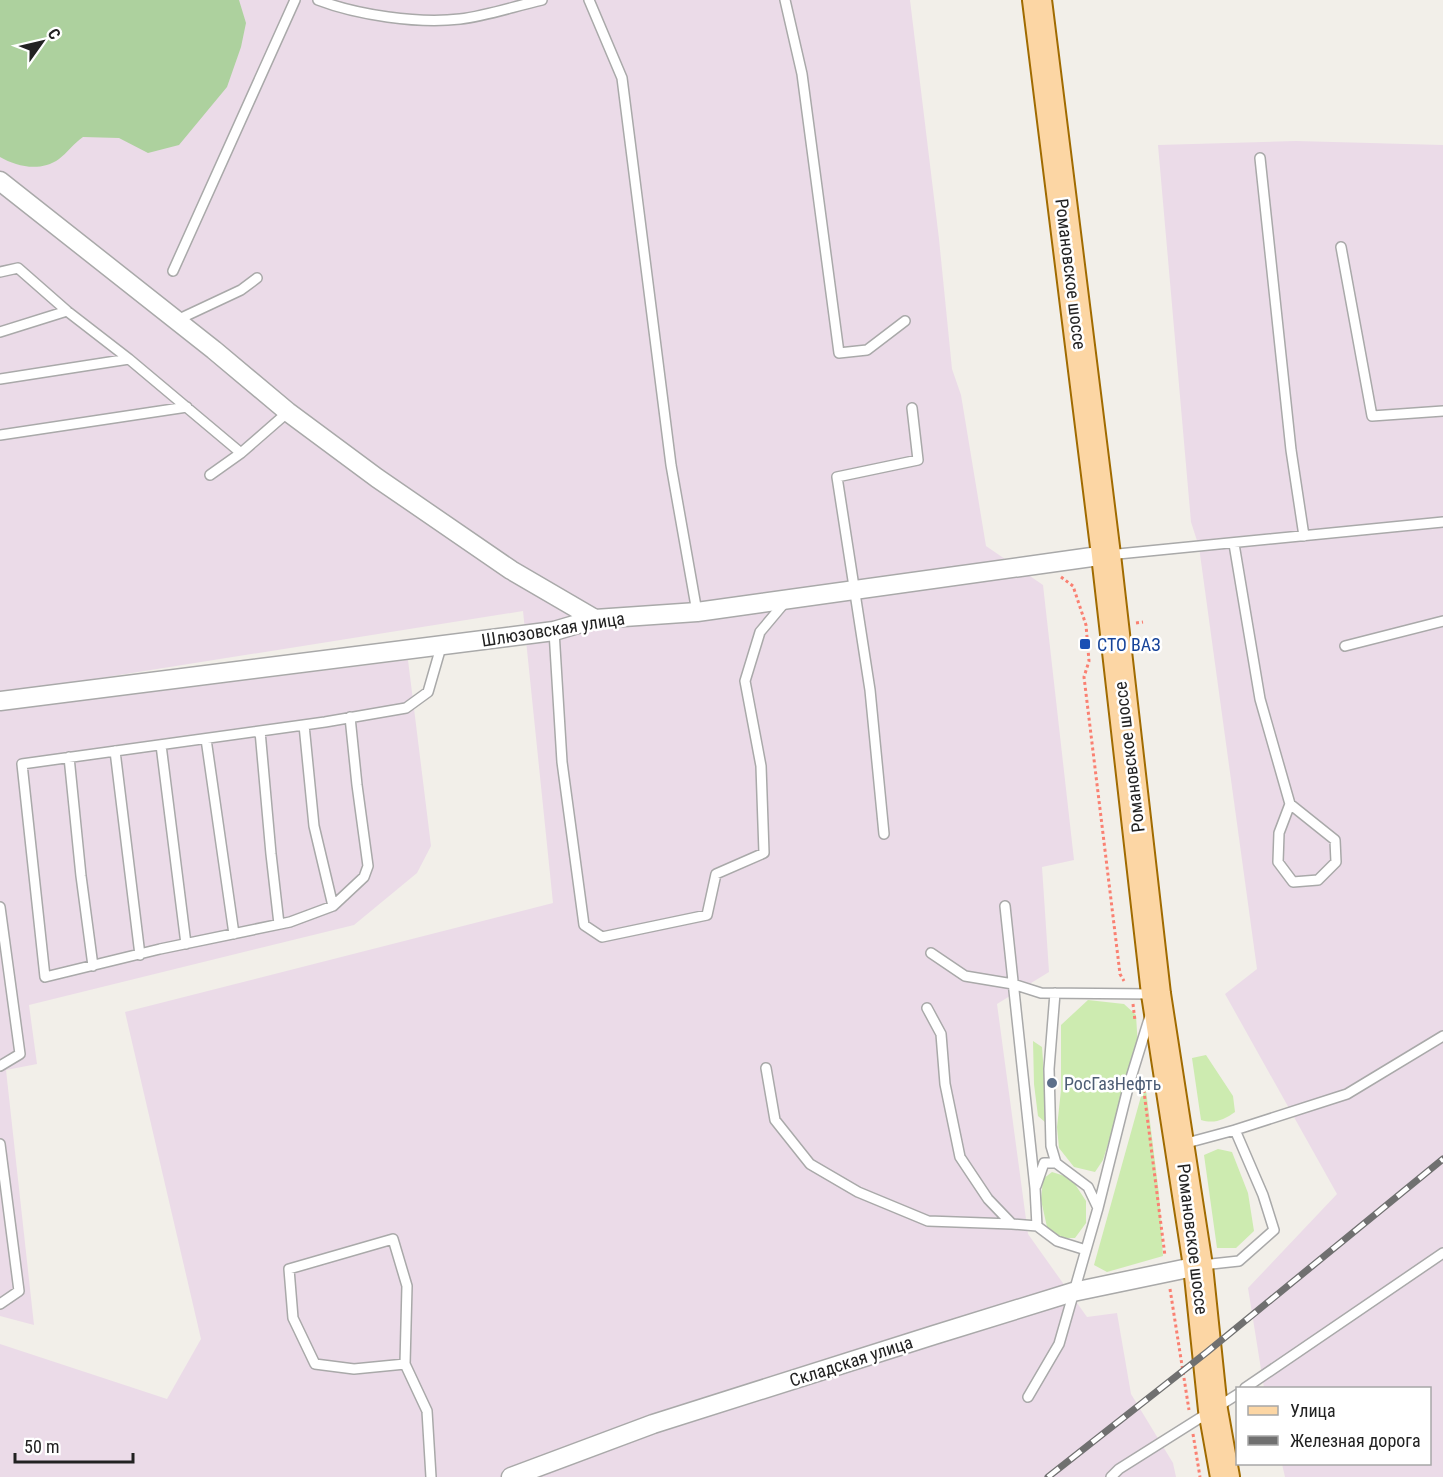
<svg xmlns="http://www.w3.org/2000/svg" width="1443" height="1477" font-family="'Roboto Condensed',sans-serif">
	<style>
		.industrial { fill: #ebdbe8 }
		.grass { fill: #cdebb0 }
		.forest { fill: #add19e }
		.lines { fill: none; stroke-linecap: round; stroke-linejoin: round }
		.service-casing { stroke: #a9a9a9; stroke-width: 12 }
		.minor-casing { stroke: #a9a9a9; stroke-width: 21 }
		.primary-casing { stroke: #a06b00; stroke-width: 32 }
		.path { stroke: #fa8072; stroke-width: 3; stroke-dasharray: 3 3; stroke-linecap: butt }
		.service { stroke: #fff; stroke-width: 9 }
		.minor { stroke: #fff; stroke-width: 18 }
		.primary { stroke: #fcd6a4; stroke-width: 28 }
		.rail-casing { stroke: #707070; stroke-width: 7 }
		.rail { stroke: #fff; stroke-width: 4.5; stroke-dasharray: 14; stroke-linecap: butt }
		.transit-dot { fill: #1a4fb4; stroke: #fff; stroke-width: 2 }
		.service-dot { fill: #5c6f8a; stroke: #fff; stroke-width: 2 }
		.labels { text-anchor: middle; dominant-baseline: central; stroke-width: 5; stroke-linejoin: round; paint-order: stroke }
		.street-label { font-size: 18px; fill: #222; stroke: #fff }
		.transit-label { font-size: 18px; fill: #164399; stroke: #fff; text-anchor: start }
		.service-label { font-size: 18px; fill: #4e5e75; stroke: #fff; text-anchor: start }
	</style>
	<rect width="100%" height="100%" fill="#f2efe9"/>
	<!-- industrial -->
	<path class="industrial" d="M75 0H910L939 239 952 369 961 395 986 546 1043 585 1074 860 1042 867 1049 972 997 1004 1028 1234 1087 1317 1117 1313 1131 1394 1173 1463 1176 1477H0V1344L167 1399 201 1339 125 1012 553 903 523 611 0 694V141Z
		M1296 141 1443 145V1477H1285L1282 1464H1430V1388H1264L1248 1288 1337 1194 1225 994 1257 969 1199 547 1191 522 1158 145Z
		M408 660 431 846 417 873 354 925 29 1005 37 1064 6 1070 34 1325 0 1316V711Z"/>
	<!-- grass -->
	<path class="grass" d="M1088 1000 1124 1004 1136 1015 1138 1048 1103 1160 1095 1172 1074 1167 1059 1148 1057 1127 1061 1090V1025Z
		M1033 1041 1042 1047 1046 1101 1045 1122 1038 1116 1034 1084Z
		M1206 1055 1233 1096 1235 1112C1224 1120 1214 1124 1201 1120L1192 1058Z
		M1145 1082 1159 1194 1163 1256 1107 1272 1094 1265Z
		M1218 1149 1232 1152 1248 1193 1254 1231 1236 1248H1217L1204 1155Z
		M1052 1172 1071 1178 1086 1201V1223L1075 1238H1061L1047 1227 1041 1200 1043 1179Z"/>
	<!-- forest -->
	<path class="forest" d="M0 0H239L246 23 241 47 227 87 179 145 148 153 119 138 83 137C74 143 67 153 59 159 41 172 17 167 0 157Z"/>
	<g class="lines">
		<!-- service casing -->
		<g class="service-casing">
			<path id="service" d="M318 0C357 15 418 24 460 19 487 16 515 6 542 0
				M589 0 622 78 671 465 697 612
				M785 0 802 74 839 353 867 350 905 321
				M1260 158 1291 450 1304 536
				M1341 247 1372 416 1443 411
				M173 271 295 0
				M0 272 18 268 67 311 129 359 241 453
				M177 320 241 290 257 278
				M0 332 67 311
				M0 379 129 359
				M0 435 187 407
				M210 475 241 453 288 412
				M1234 544 1260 699 1290 804 1335 840 1336 862 1318 880 1293 882 1278 862 1279 833 1290 804
				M1108 555 1443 522
				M554 631 562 762 584 925 602 937 707 915 716 874 764 853 761 766 745 681 760 632 786 601
				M1345 646 1443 621
				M350 717 357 785 368 866 364 877 333 906 290 922 160 949 45 977 22 764 325 722 406 708 428 692 441 647
				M304 725 314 826 333 906
				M260 731 271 854 279 924
				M206 739 234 934
				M161 745 186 944
				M115 751 140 955
				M69 757 81 876 93 966
				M884 834 870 690 837 477 918 460 912 408
				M1005 906 1035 1188 1037 1226 1057 1241 1086 1250
				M0 907 20 1054 0 1066
				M931 953 965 976 1013 984 1041 993 1154 994
				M1055 993 1049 1069 1051 1146 1056 1163
				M927 1008 941 1034 945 1084 960 1157 988 1199 1012 1224 1037 1226
				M766 1068 775 1120 810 1164 858 1192 928 1221 1012 1224
				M1235 1130 1347 1094 1443 1036
				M0 1144 19 1291 0 1304
				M1183 1144 1235 1130 1263 1195 1274 1230 1239 1261 1202 1265
				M1036 1186 1044 1163H1056L1088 1187 1098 1208
				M405 1364 354 1369 315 1364 293 1318 289 1269 393 1239 407 1286 405 1364 427 1411 431 1477
				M1245 1388 1443 1253
				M1028 1397 1059 1344 1098 1208 1129 1084 1150 1016
				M1111 1477 1119 1469 1238 1394"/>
		</g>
		<!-- minor casing -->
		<g class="minor-casing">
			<path id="minor" d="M0 181 214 350 288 412 377 478 511 570 595 619
				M0 701 554 631 595 619 697 612 1106 555
				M511 1477 653 1424 934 1335 1073 1292 1198 1266"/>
		</g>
		<!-- primary casing -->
		<g class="primary-casing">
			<path id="primary" d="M1037 0 1106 555 1156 994 1198 1266 1213 1410 1225 1477"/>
		</g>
		<!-- path -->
		<path class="path" d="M1061 577 1073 586 1086 625 1089 661 1084 677 1120 974 1124 981
			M1136 623 1143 622
			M1133 1004 1135 1021
			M1143 1084 1165 1256
			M1170 1289 1189 1410
			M1193 1434 1200 1477"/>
		<!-- service -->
		<use href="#service" class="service"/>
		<!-- minor -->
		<use href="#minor" class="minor"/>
		<!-- primary -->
		<use href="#primary" class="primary"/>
		<!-- rail casing -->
		<g class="rail-casing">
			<path id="rail" d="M1048 1477 1207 1352 1443 1159"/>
		</g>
		<!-- rail -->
		<use href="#rail" class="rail"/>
	</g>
	<!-- markers -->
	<rect class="transit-dot" x="1079" y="638" width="12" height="12" rx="3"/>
	<circle class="service-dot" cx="1052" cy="1083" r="6"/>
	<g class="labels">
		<!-- street labels -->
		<g class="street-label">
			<text transform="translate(1071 274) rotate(83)">Романовское шоссе</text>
			<text transform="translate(553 629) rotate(-9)">Шлюзовская улица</text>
			<text transform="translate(1129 757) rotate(-97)">Романовское шоссе</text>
			<text transform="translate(1193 1239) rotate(83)">Романовское шоссе</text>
			<text transform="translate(851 1361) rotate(-18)">Складская улица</text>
		</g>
		<!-- transit labels -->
		<g class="transit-label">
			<text x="1097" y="644">СТО ВАЗ</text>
		</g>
		<!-- service labels -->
		<g class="service-label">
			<text x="1064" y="1083">РосГазНефть</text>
		</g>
	</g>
	<!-- legend -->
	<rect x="1236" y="1387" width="195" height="78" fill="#ffffff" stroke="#a7a7a7" stroke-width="1.5"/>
	<rect x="1248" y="1406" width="30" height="9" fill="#fcd6a4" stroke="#a7a7a7" stroke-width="1.5"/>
	<text x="1290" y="1417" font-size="18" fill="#222222">Улица</text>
	<rect x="1248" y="1436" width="30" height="9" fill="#707070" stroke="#a7a7a7" stroke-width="1.5"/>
	<text x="1290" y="1447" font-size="18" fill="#222222">Железная дорога</text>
	<!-- north arrow -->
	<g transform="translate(42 42) rotate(56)" stroke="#ffffff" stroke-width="4.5" paint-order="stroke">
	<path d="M0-4.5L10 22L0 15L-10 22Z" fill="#222222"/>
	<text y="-9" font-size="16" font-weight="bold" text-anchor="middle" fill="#222222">С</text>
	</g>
	<!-- scale -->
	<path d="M15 1453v9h118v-9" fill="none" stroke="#222222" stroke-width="3"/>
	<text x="24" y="1453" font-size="18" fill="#222222" stroke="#ffffff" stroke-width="4.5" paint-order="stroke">50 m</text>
</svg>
